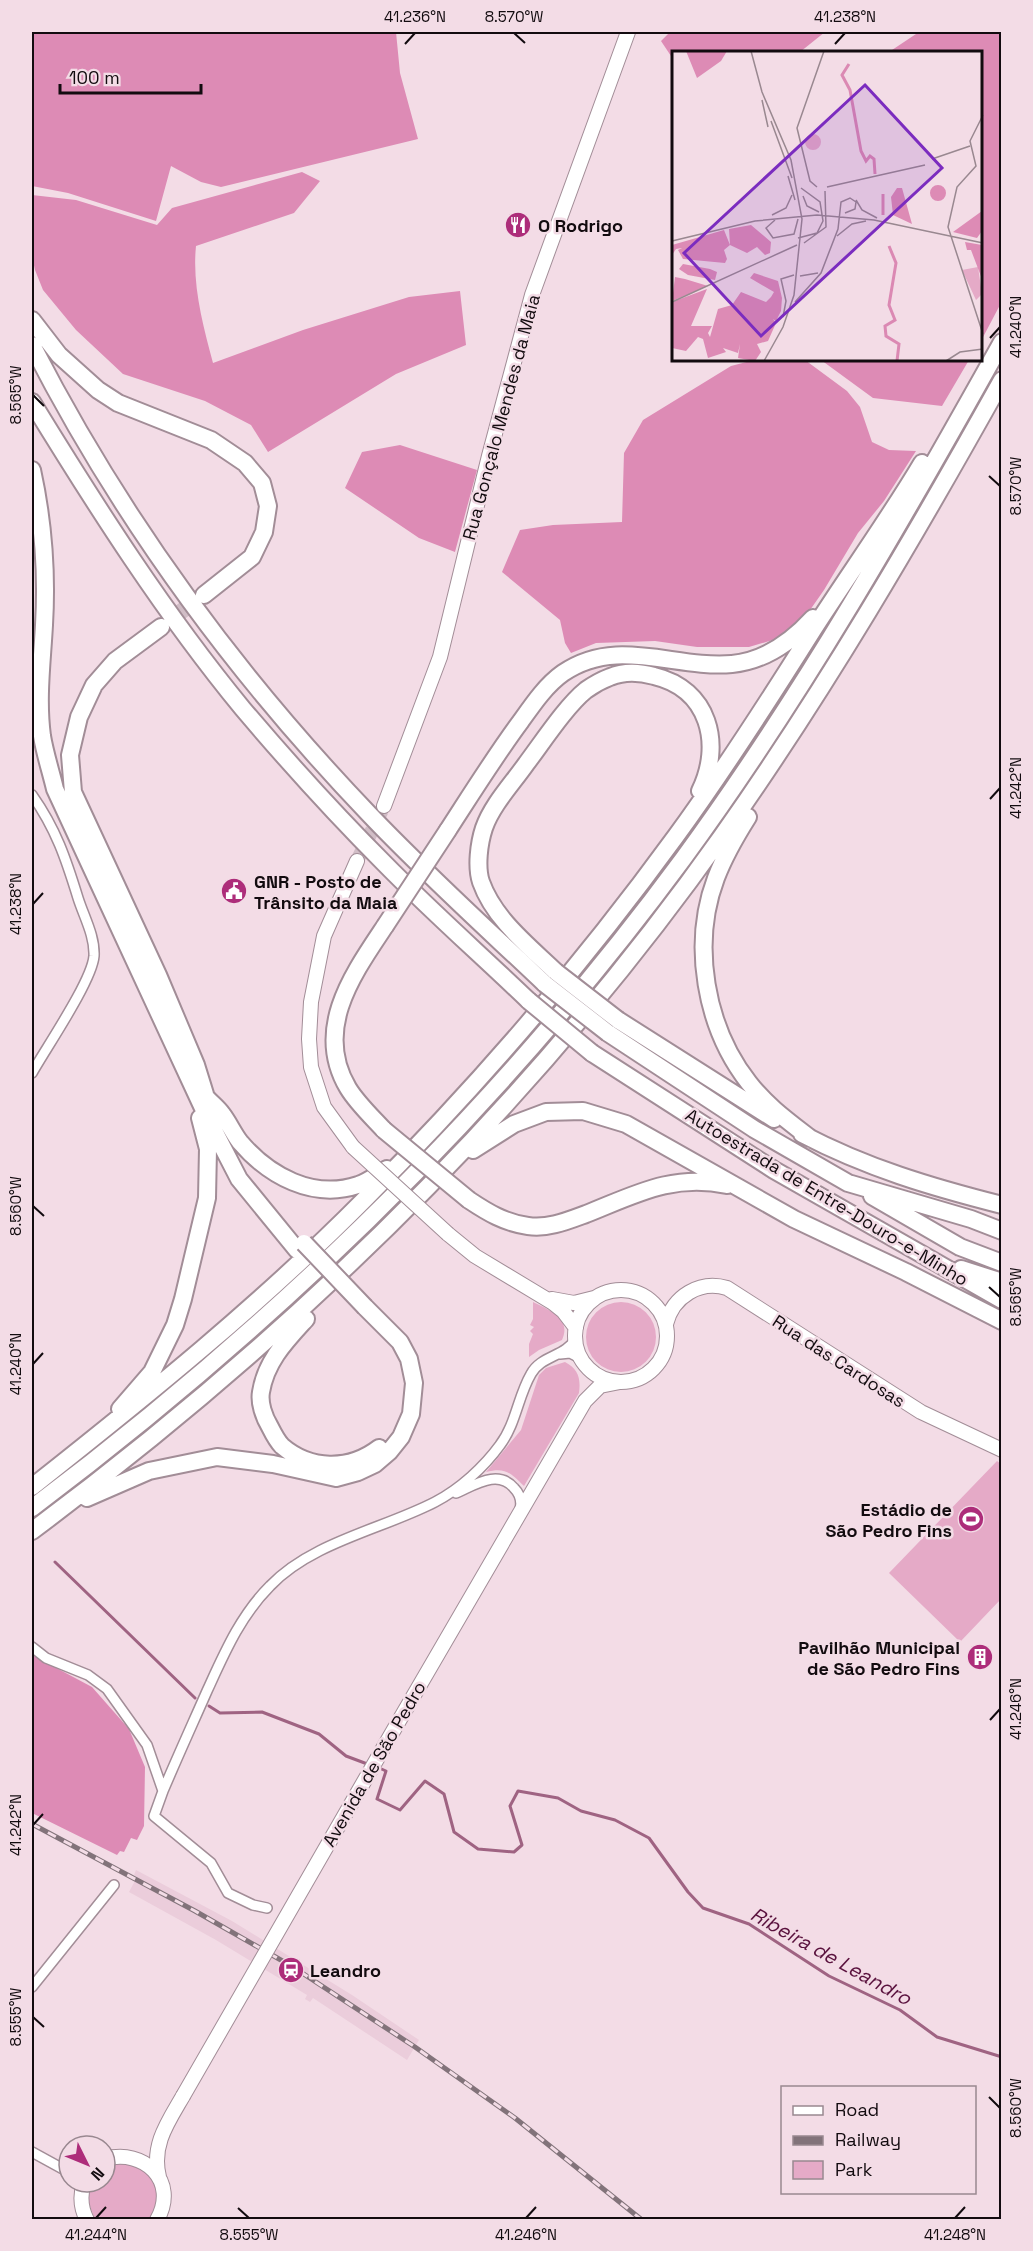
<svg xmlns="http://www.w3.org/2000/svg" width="1033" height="2251" font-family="'Space Grotesk',sans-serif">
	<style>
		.built { fill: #ebcddb }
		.green { fill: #e5aac7 }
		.forest { fill: #dd8bb5 }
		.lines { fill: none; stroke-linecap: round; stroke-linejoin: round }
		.stream { stroke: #9f6382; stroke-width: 3 }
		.secondary-tunnel { stroke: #d1bdc6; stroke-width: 14; stroke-dasharray: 14 7; stroke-linecap: butt }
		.highway-tunnel { stroke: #d1bdc6; stroke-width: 16; stroke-dasharray: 16 8; stroke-linecap: butt }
		.street-casing { stroke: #a28d97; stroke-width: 12 }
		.secondary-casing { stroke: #a28d97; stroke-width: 16 }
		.highway-casing { stroke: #a28d97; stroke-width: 20 }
		.street { stroke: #fff; stroke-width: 9 }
		.secondary { stroke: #fff; stroke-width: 14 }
		.highway { stroke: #fff; stroke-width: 16 }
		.rail-casing { stroke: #82737a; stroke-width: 5 }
		.rail { stroke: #f3dce6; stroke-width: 3; stroke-dasharray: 9; stroke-linecap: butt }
		.secondary-bridge-casing { stroke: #a28d97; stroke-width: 16; stroke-linecap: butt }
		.highway-bridge-casing { stroke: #a28d97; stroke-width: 20; stroke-linecap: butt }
		.secondary-bridge { stroke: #fff; stroke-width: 14 }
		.highway-bridge { stroke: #fff; stroke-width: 16 }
		.ticks { fill: none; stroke: #120b0f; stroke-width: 2 }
		.labels { text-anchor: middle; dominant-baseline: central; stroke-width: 5; stroke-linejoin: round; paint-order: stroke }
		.poi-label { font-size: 18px; font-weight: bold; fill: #120b0f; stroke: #f3dce6; text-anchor: start }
		.street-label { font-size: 18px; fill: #120b0f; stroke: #f3dce6 }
		.water-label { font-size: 20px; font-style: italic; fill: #5a123e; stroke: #f3dce6 }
		.inset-river { fill: none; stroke: #db89b3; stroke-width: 3 }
		.inset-road { fill: none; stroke: #998890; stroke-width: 1.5 }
		.view { fill: #7b2cbf; fill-opacity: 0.15; stroke: #7b2cbf; stroke-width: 3 }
		.inset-edge { fill: none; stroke: #120b0f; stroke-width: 3 }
		.neatline { fill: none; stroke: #120b0f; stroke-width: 2 }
		.ticks-label { font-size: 15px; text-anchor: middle; fill: #120b0f }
	</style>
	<rect width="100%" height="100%" fill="#f3dce6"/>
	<!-- built -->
	<path class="built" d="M136 1870 232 1921 352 1995 419 2040 407 2060 313 1998 310 2002 305 1999 307 1995 216 1940 129 1892 137 1877 134 1875Z"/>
	<!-- green -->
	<path class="green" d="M533 1302C549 1310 572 1318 562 1340L539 1350 529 1357V1344L533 1334 530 1331 534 1327 530 1325 533 1319Z
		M586 1337a35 35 0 1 1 70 0a35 35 0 1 1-70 0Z
		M565 1362C578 1369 581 1378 579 1393L524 1486C510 1473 506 1467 486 1472L521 1430 539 1375 546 1368Z
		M997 1461 1002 1465 1001 1599 960 1642 889 1573Z
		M124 2162C142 2168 161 2177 159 2201 158 2207 153 2214 151 2219H95L87 2199 91 2182H105V2167Z"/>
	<!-- forest -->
	<path class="forest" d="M32 32H396L400 73 418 139 221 187 201 182 171 166 156 221 68 193 32 186Z
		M670 32H825L800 52H673V59L661 41Z
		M919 32H1001V303L981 341 980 52H889Z
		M302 172 320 181 294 213 196 246C192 285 203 325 213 363L303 330 409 297 460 291 466 345 396 374 268 452 251 425 205 401 123 374 76 330 43 290 35 270 32 256V195L76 200 157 225 172 208Z
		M754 360H805L847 391 860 407 872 442 889 450 916 451 884 501 858 533 824 590 801 623 776 639 749 647H697L655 641 596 643 571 653 565 643 560 620 502 572 520 530 553 525 622 522 624 453 643 420 731 366Z
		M821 360H969L942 406 873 398Z
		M400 445 477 470 455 552 419 538 345 488 362 452Z
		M32 1655 92 1687 129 1729 145 1767 144 1826 137 1840 131 1838 124 1852 120 1851 117 1855 32 1813Z"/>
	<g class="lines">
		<!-- stream -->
		<path class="stream" d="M55 1562 195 1698
			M209 1706 220 1713 262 1712 319 1734 346 1756 370 1765
			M377 1767 386 1771 377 1799 400 1810 425 1781 444 1794 454 1832 478 1849 514 1852 522 1845 510 1806 518 1791 558 1798 581 1811 615 1820 649 1838 688 1892 703 1908 749 1924 829 1976 900 2010 937 2037 1002 2057"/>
		<!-- secondary-tunnel -->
		<path class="secondary-tunnel" d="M357 861 384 806"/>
		<!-- highway-tunnel -->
		<path class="highway-tunnel" d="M161 627 203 595"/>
		<!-- street casing -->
		<g class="street-casing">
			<path id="street" d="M32 795C56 829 66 859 78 898 84 917 95 936 94 956 92 981 46 1048 32 1073
				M560 1354 570 1353 582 1359
				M456 1493C475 1485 498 1469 514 1488 520 1494 522 1502 520 1510
				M32 1647 46 1658 88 1675 107 1689 147 1745 163 1791
				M267 1908 253 1905 228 1893 211 1863 154 1816 163 1791C177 1758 192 1725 207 1691 224 1654 240 1616 270 1586 312 1542 383 1529 435 1502 460 1489 484 1467 500 1445 516 1424 518 1396 531 1374 541 1355 566 1357 576 1338
				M32 1987 114 1885
				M32 2152 63 2169H69"/>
		</g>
		<!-- secondary casing -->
		<g class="secondary-casing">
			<path id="secondary" d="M384 806 440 657 489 456 532 295 628 32
				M353 1147 324 1107 311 1067 309 1039 311 1002 324 936 357 861
				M448 1234 475 1256 553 1303 563 1311 576 1328
				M575 1336a46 46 0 1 1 92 0a46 46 0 1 1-92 0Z
				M552 1299 574 1303 594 1298
				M666 1324C673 1296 700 1280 727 1288L921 1412 1002 1450
				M396 1726 585 1401 600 1386 620 1382
				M105 2159C144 2148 179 2181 157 2220
				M159 2177C151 2145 168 2122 183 2096
				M84 2182C80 2195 80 2207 87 2220"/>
		</g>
		<!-- highway casing -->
		<g class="highway-casing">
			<path id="highway" d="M32 320 59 355 98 390 118 403 211 440 245 463 262 483 268 506 264 532 252 557 204 595
				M32 345C120 517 235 674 369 814 425 873 486 928 545 984
				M32 402C97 508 164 613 243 709 288 762 335 814 384 863 431 911 481 955 529 1001
				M32 470C43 520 47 574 44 625 42 662 37 699 42 736 45 754 51 772 55 789L208 1119 239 1179 297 1250
				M161 627 115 661 94 685 79 717 70 755 73 792 158 975 196 1065 205 1094
				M748 817C736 836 724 857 716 878 691 944 705 1027 749 1083 766 1105 788 1121 810 1138
				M448 830C472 793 495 756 521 721 533 704 546 685 563 673 617 636 674 669 732 664 764 661 792 641 813 618
				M556 972C529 946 494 919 481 882 476 867 479 843 484 828 492 805 512 784 526 764 542 743 566 706 586 690 593 685 602 680 610 677 624 671 640 672 654 676 709 689 723 744 700 791
				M618 1020 774 1119
				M608 1033 754 1129 848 1183 971 1219 1002 1231
				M592 1053 774 1170 1002 1300
				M206 1097C211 1103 218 1108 222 1114 229 1123 233 1133 240 1142 269 1176 313 1200 358 1185 368 1182 378 1174 387 1169
				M384 1130C372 1117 357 1103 348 1088 313 1029 353 974 385 926
				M802 1134C867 1168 931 1187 1002 1205
				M473 1150 514 1124 546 1112 583 1111 626 1124 794 1219 906 1272 1002 1321
				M872 1196 960 1247 1002 1263
				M469 1200C487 1212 505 1223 528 1226 548 1229 567 1221 586 1214 634 1195 673 1173 727 1185
				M961 1269 1002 1282
				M306 1319C286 1341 266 1361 261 1392 259 1403 264 1417 270 1427 273 1433 277 1441 282 1446 310 1470 349 1471 379 1448
				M120 1409 152 1372 175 1325 183 1299 207 1198 208 1149 200 1118
				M32 1487C147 1396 260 1305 364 1200 477 1087 582 965 676 836 725 769 769 700 813 630 849 574 888 520 922 463
				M87 1498 149 1471 217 1457 273 1464 336 1478 358 1472 375 1464 389 1452 401 1437 411 1414 414 1383 409 1359 400 1342 365 1307
				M32 1508C278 1323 500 1107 683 859 803 695 903 519 1002 342
				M32 1531C295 1335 532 1104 722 836 825 690 915 536 1002 380"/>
		</g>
		<!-- street -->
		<use href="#street" class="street"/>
		<!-- secondary -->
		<use href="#secondary" class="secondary"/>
		<!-- highway -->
		<use href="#highway" class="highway"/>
		<!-- rail casing -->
		<g class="rail-casing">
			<path id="rail" d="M32 1824 195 1911 293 1967 415 2047 515 2118 642 2220"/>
		</g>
		<!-- rail -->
		<use href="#rail" class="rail"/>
		<!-- secondary-bridge casing -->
		<g class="secondary-bridge-casing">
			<path id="secondary-bridge" d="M353 1147 448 1234
				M183 2096 396 1726"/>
		</g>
		<!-- highway-bridge casing -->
		<g class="highway-bridge-casing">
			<path id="highway-bridge" d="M385 926 448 830
				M556 972 618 1020
				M545 984 608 1033
				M529 1001 592 1053
				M384 1130 469 1200
				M304 1243 365 1307"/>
		</g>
		<!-- secondary-bridge -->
		<use href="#secondary-bridge" class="secondary-bridge"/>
		<!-- highway-bridge -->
		<use href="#highway-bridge" class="highway-bridge"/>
	</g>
	<!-- ticks -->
	<path class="ticks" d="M514 33 525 43M405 44 415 33M835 44 845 33M990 338 1000 327M33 395 44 406M989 476 1000 486M990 799 1000 788M33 904 43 893M33 1206 44 1216M989 1287 1000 1297M33 1364 43 1353M990 1720 1000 1709M33 1825 43 1814M33 2017 44 2027M989 2097 1000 2108M238 2208 249 2218M96 2218 106 2207M526 2218 536 2207M955 2218 965 2207"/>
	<!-- icons -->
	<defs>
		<g id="restaurant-disc" transform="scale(1.35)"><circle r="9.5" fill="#ad2d7a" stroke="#f3dce6"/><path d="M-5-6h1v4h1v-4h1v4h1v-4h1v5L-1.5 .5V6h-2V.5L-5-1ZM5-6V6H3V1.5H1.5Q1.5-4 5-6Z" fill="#fff"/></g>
		<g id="civic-disc" transform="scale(1.35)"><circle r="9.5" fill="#ad2d7a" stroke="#f3dce6"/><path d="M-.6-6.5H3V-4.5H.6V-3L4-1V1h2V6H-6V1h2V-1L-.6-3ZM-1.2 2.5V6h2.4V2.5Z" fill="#fff"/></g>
		<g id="stadium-disc" transform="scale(1.35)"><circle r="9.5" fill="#ad2d7a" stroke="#f3dce6"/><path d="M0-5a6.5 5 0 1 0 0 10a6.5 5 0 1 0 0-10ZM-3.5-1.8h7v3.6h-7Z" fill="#fff"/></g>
		<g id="building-disc" transform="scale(1.35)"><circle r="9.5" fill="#ad2d7a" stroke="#f3dce6"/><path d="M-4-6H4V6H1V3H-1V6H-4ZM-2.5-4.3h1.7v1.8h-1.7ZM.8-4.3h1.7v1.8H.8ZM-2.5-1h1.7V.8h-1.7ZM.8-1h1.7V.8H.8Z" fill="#fff"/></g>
		<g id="station-disc" transform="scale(1.35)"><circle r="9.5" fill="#ad2d7a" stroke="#f3dce6"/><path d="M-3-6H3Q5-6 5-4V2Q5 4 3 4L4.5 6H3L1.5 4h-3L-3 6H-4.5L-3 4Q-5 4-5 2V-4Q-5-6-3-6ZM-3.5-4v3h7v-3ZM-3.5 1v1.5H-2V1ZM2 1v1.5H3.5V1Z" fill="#fff"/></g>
	</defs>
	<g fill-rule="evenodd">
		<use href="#restaurant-disc" x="518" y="225"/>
		<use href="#civic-disc" x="234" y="891"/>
		<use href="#stadium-disc" x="971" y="1519"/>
		<use href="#building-disc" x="980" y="1657"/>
		<use href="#station-disc" x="291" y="1970"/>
	</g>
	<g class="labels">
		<!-- poi labels -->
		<g class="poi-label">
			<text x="538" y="225">O Rodrigo</text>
			<text x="254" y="881">GNR - Posto de<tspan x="254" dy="21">Trânsito da Maia</tspan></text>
			<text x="952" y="1509" text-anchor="end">Estádio de<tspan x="952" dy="21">São Pedro Fins</tspan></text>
			<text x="960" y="1647" text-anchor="end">Pavilhão Municipal<tspan x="960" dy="21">de São Pedro Fins</tspan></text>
			<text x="310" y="1970">Leandro</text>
		</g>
		<!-- street labels -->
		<g class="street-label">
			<text transform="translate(501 417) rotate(-75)">Rua Gonçalo Mendes da Maia</text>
			<text transform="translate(827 1197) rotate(31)">Autoestrada de Entre-Douro-e-Minho</text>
			<text transform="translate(839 1361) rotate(33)">Rua das Cardosas</text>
			<text transform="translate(374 1764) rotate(-60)">Avenida de São Pedro</text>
		</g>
		<!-- water labels -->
		<g class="water-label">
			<text transform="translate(831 1956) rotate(29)">Ribeira de Leandro</text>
		</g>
	</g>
	<!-- overview -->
	<g transform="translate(672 51)">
		<rect width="310" height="310" fill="#f3dce6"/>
		<path d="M133 91a8 8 0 1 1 16 0a8 8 0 1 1-16 0ZM306 216 310 243 304 249 290 219Z" fill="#e5aac7"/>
		<path d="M14 0H55L49 10 25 27ZM258 142a8 8 0 1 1 16 0a8 8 0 1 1-16 0ZM225 137H230L240 173 221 164 219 146ZM310 160V180L305 187 281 181ZM79 174 99 191 98 202 93 204 85 196 75 202 58 194 52 199 55 208 53 212 11 208 6 199 10 197 4 198 0 204V194L52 179 58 194 57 178ZM293 191 310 194V228L299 199H295ZM11 213 38 218 45 221 43 229 16 224 7 218ZM82 222 106 230 110 247 109 260 104 270 101 268 104 272 96 290 85 293 89 301 83 310 66 307 68 293 66 302 51 297 54 301 36 307 31 288 26 286 14 300 0 297V251L35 238 19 275H40L36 282 38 286 46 258 60 254 69 241 94 251 99 246 102 241 78 227ZM3 226 13 228 36 235 0 250Z" fill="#dd8bb5"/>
		<path class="inset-river" d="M177 13 170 24 178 39 189 100 194 110 198 105 202 108 203 123M211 164V143M217 195 224 212 217 254 223 269 213 275 214 285 227 293 225 310"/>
		<path class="inset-road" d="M79 0 90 41 119 109 130 168 122 244 111 276 92 310M90 49 96 76M311 64 298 90 304 115 285 136 276 176 311 283M99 70 120 127M260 108 298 95M116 125 123 149M145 136 138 130 125 77 152 0M155 136 253 114M131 145 135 155 147 161M184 149 190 159 205 167M100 164 114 157 120 144M103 169 94 177 101 187 122 183 126 168M165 185 180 173 194 170M126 187 145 182 151 170 148 151 129 137M0 190 83 170 145 164 202 169 311 192M132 192 154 176 153 140M128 225 146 222M0 251 125 194M123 251 149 222 166 178 169 151 178 147 184 151 183 158 173 162M111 266 114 250 109 228 122 224M274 310 288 301 311 298"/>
		<path class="view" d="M193 34 270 117 89 285 12 202Z"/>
		<rect width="310" height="310" class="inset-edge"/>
	</g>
	<!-- border -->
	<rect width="1033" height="2251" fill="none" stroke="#f3dce6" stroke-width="66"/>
	<!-- legend -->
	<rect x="781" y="2086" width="195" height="108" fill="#f3dce6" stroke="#998890" stroke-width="1.5"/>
	<rect x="793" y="2106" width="30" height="9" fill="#ffffff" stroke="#998890" stroke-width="1.5"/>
	<text x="835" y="2116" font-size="18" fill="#120b0f">Road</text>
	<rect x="793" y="2136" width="30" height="9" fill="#82737a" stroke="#998890" stroke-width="1.5"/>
	<text x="835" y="2146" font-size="18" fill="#120b0f">Railway</text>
	<rect x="793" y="2161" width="30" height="18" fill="#e5aac7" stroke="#998890" stroke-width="1.5"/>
	<text x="835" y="2176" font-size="18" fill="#120b0f">Park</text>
	<!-- north arrow -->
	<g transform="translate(87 2164) rotate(133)"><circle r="28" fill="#f3dce6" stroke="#998890" stroke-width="1.5"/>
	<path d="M0-4.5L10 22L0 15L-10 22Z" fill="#ad2d7a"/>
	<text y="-9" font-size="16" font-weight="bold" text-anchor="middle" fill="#120b0f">N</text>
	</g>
	<!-- scale -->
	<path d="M60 84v9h141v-9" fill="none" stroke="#120b0f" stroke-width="3"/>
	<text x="69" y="84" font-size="18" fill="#120b0f" stroke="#f3dce6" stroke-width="4.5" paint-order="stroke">100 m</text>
	<rect x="33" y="33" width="967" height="2185" class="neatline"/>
	<g class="ticks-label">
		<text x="415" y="22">41.236°N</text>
		<text x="514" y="22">8.570°W</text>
		<text x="845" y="22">41.238°N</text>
		<text transform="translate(1016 327) rotate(-90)" y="5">41.240°N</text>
		<text transform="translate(16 395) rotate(-90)" y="5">8.565°W</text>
		<text transform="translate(1016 486) rotate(-90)" y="5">8.570°W</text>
		<text transform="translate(1016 788) rotate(-90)" y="5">41.242°N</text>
		<text transform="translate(16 904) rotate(-90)" y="5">41.238°N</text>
		<text transform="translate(16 1206) rotate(-90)" y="5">8.560°W</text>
		<text transform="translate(1016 1297) rotate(-90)" y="5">8.565°W</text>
		<text transform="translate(16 1364) rotate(-90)" y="5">41.240°N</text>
		<text transform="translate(1016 1709) rotate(-90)" y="5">41.246°N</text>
		<text transform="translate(16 1825) rotate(-90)" y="5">41.242°N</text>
		<text transform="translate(16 2017) rotate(-90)" y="5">8.555°W</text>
		<text transform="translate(1016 2108) rotate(-90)" y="5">8.560°W</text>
		<text x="96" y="2240">41.244°N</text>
		<text x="249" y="2240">8.555°W</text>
		<text x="526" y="2240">41.246°N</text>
		<text x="955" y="2240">41.248°N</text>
	</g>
</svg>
